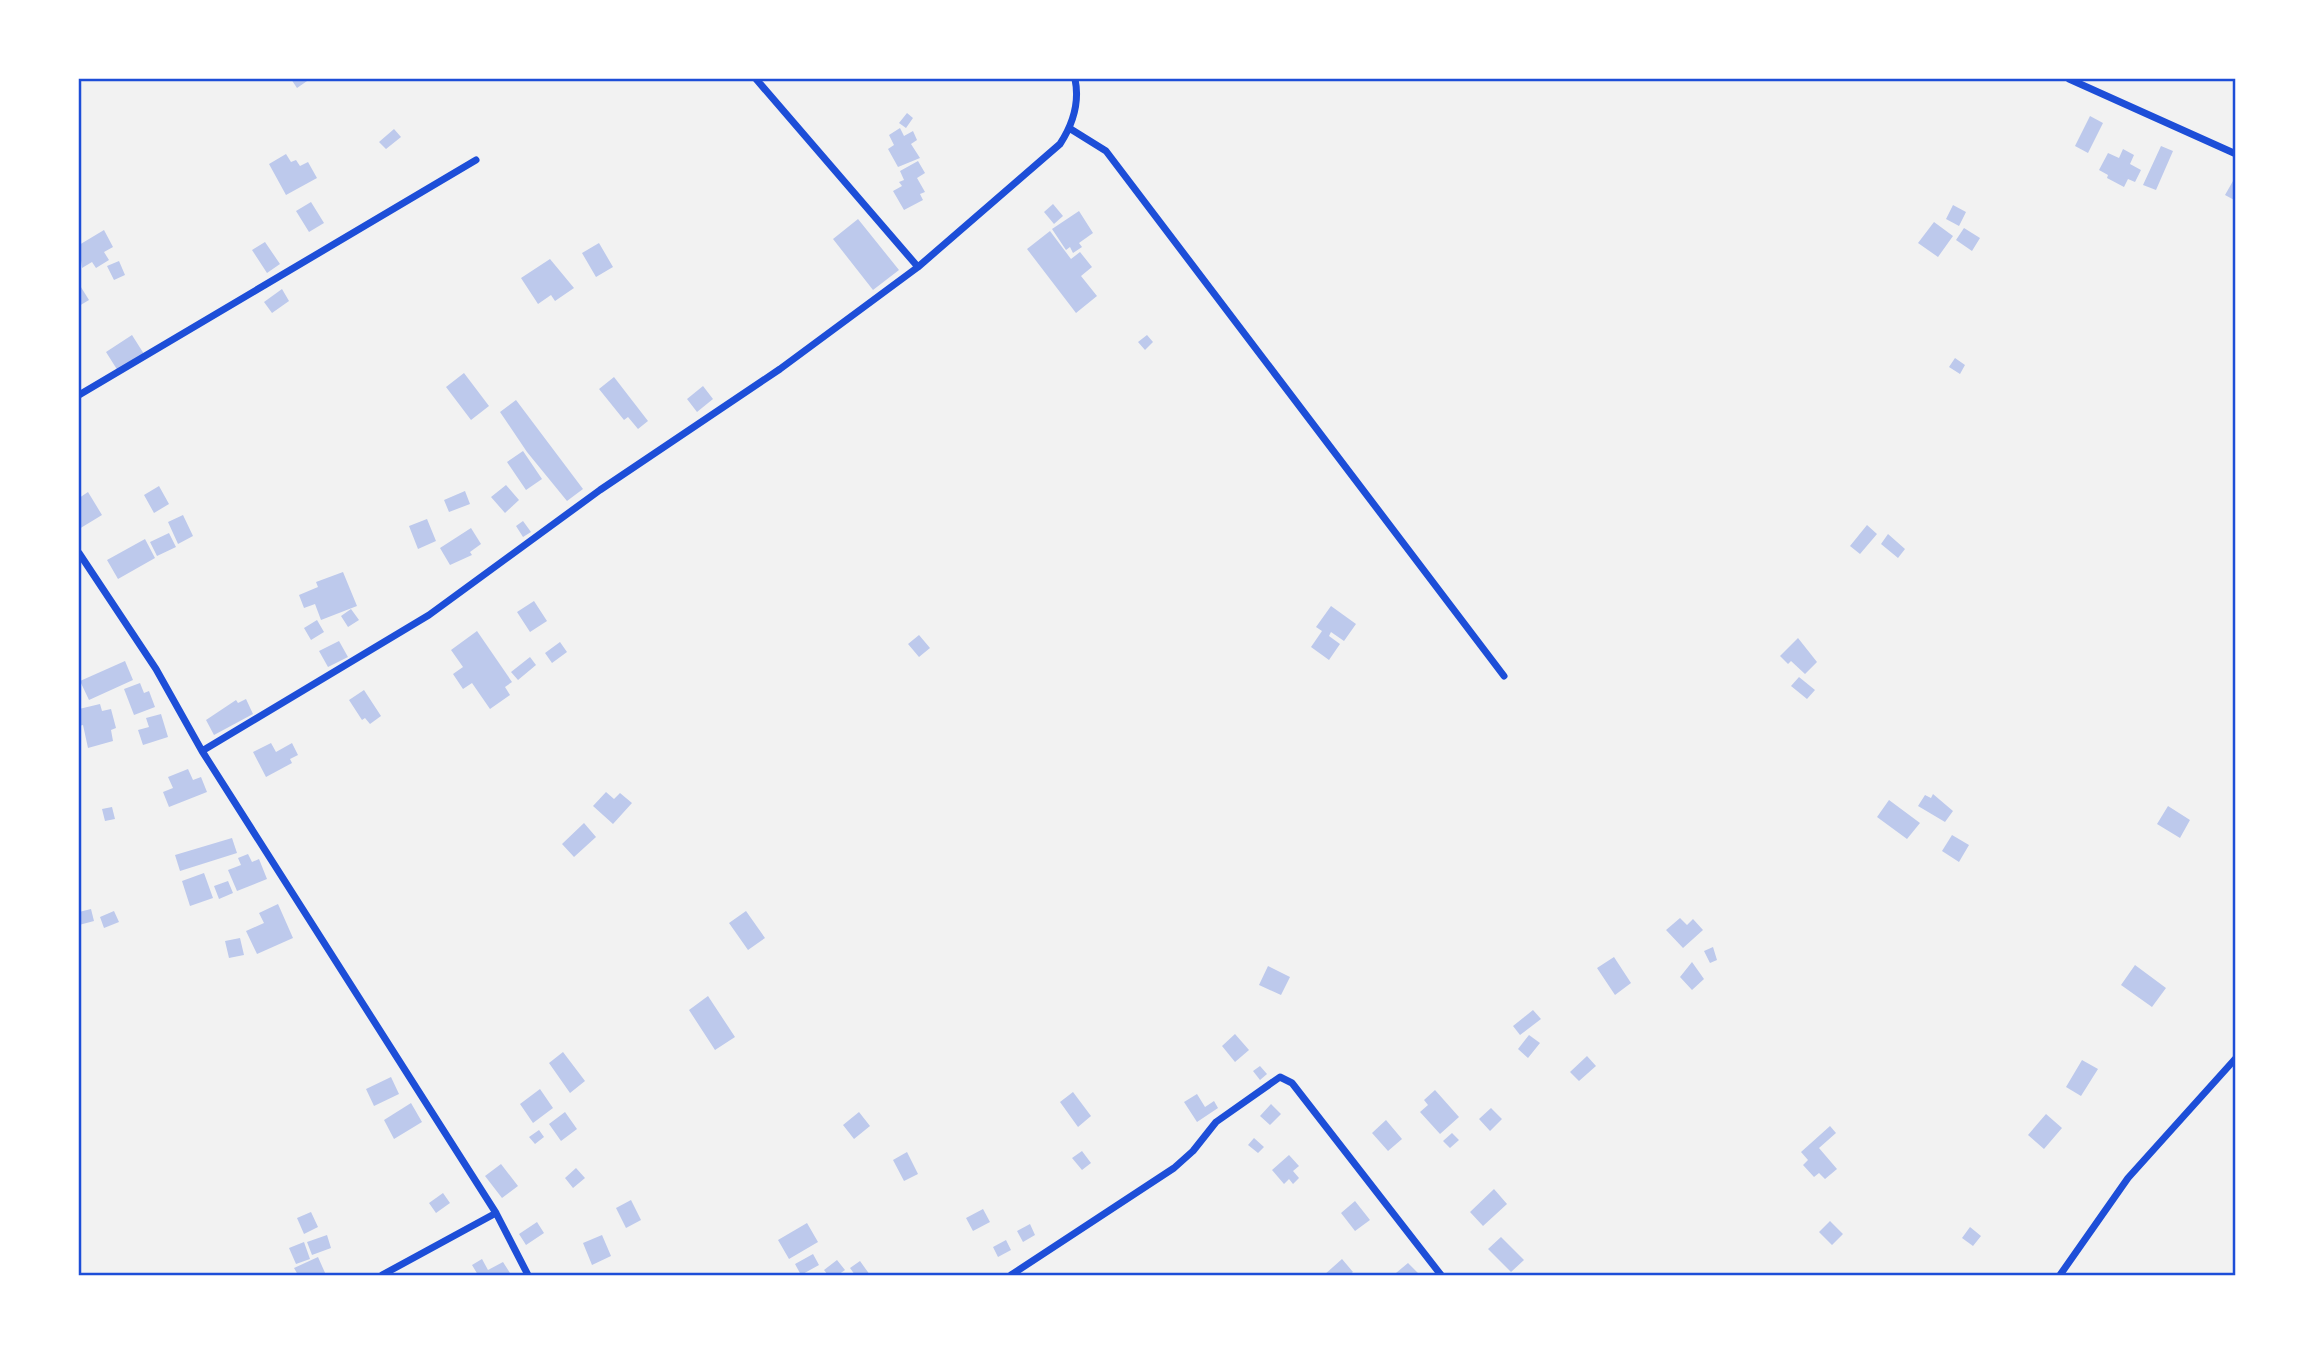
<svg xmlns="http://www.w3.org/2000/svg" width="2315" height="1354" font-family="'Titillium Web',sans-serif">
	<style>
		.building { fill: #bdc9ec }
		.lines { fill: none; stroke-linecap: round; stroke-linejoin: round }
		.minor { stroke: #1d4ed8; stroke-width: 7 }
		.neatline { fill: none; stroke: #1d4ed8; stroke-width: 2.5 }
	</style>
	<rect width="100%" height="100%" fill="#f2f2f2"/>
	<!-- building -->
	<path class="building" d="M291 79H310L297 88Z
		M907 113 913 118 906 128 899 123Z
		M2090 116 2103 123 2088 153 2075 146Z
		M900 128 904 136 913 131 917 140 911 144 920 158 898 167 888 149 894 145 889 135Z
		M394 129 401 137 386 149 379 142Z
		M2161 146 2173 151 2156 190 2143 185Z
		M2123 149 2134 155 2130 164 2141 170 2135 182 2128 179 2124 187 2107 178 2108 175 2099 170 2108 153 2119 158Z
		M286 154 291 162 296 160 300 166 308 162 317 178 286 195 269 164Z
		M918 161 925 173 917 178 925 192 920 194 923 200 904 210 893 191 902 186 899 182 904 180 900 171Z
		M2233 181 2236 183V201L2225 195Z
		M311 202 324 223 309 232 296 211Z
		M1053 204 1063 216 1054 224 1044 212Z
		M1953 205 1966 212 1959 226 1946 219Z
		M1079 211 1093 233 1079 243 1082 247 1073 253 1070 247 1066 250 1052 229Z
		M858 219 899 270 873 290 833 239Z
		M1934 222 1953 236 1938 257 1918 243Z
		M1964 228 1980 238 1972 251 1956 240Z
		M104 230 113 247 104 252 109 260 96 268 92 262 82 268 79 245Z
		M1050 231 1071 259 1080 252 1092 267 1081 276 1097 296 1076 313 1027 249Z
		M265 242 280 264 267 273 252 250Z
		M599 243 613 267 596 277 582 253Z
		M550 259 574 288 555 301 551 295 538 304 521 278Z
		M119 261 125 275 114 280 107 266Z
		M79 284 89 300 79 306Z
		M282 289 289 301 272 313 264 302Z
		M132 335 144 354 118 371 106 352Z
		M1147 335 1153 342 1145 350 1138 342Z
		M1955 358 1965 365 1960 374 1949 367Z
		M464 373 489 406 471 420 446 387Z
		M614 377 648 421 638 429 628 417 624 420 599 389Z
		M703 386 713 399 697 412 687 399Z
		M516 400 583 489 567 501 527 452 500 412Z
		M523 451 542 479 526 490 507 462Z
		M506 485 519 500 505 513 491 497Z
		M159 486 169 504 154 513 144 495Z
		M465 491 470 504 449 512 444 500Z
		M88 492 102 515 79 529V498Z
		M183 515 193 536 178 544 168 522Z
		M427 519 436 541 418 549 409 526Z
		M523 521 531 532 523 537 516 526Z
		M1867 525 1877 534 1860 554 1850 546Z
		M471 528 481 544 470 552 472 555 450 565 440 548Z
		M169 533 176 547 157 556 150 542Z
		M1888 534 1905 549 1898 558 1881 544Z
		M145 539 155 558 118 579 107 560Z
		M343 572 357 606 321 620 315 604 304 608 299 595 318 587 316 582Z
		M534 601 547 621 530 632 517 612Z
		M1331 606 1356 624 1344 641 1331 632 1329 636 1340 644 1329 660 1311 647 1322 631 1316 627Z
		M351 609 359 620 348 627 341 616Z
		M317 620 324 632 311 640 304 628Z
		M477 631 512 682 505 687 510 695 490 709 472 683 463 689 453 674 463 667 451 650Z
		M919 635 930 648 919 657 908 644Z
		M1798 638 1817 662 1805 674 1791 661 1788 664 1780 656Z
		M339 641 348 657 328 667 319 651Z
		M560 642 567 652 552 663 545 653Z
		M530 657 536 665 518 680 511 672Z
		M125 661 133 680 89 700 80 681Z
		M1799 677 1815 690 1807 699 1791 686Z
		M140 683 144 693 149 691 155 707 134 715 124 689Z
		M364 690 381 716 370 724 365 718 362 720 349 700Z
		M246 699 253 714 214 735 206 720 236 700 238 703Z
		M100 704 102 711 111 709 116 728 111 730 113 741 88 748 83 725 79 726V709Z
		M161 714 168 737 143 745 138 730 149 727 146 718Z
		M271 743 276 752 292 743 298 755 290 759 292 763 266 777 253 752Z
		M188 769 193 780 201 777 207 792 169 807 163 792 173 788 168 777Z
		M606 792 614 799 620 793 632 803 613 824 593 806Z
		M1933 794 1953 811 1945 822 1918 806 1925 795 1931 798Z
		M1889 800 1920 823 1907 839 1877 817Z
		M2168 806 2190 820 2180 838 2157 824Z
		M112 807 115 819 105 821 102 809Z
		M584 823 596 837 574 857 562 844Z
		M1952 835 1969 845 1959 862 1942 851Z
		M232 838 237 853 180 871 175 855Z
		M248 854 252 862 259 859 267 879 237 891 228 870 241 865 238 858Z
		M204 873 213 898 190 906 182 881Z
		M228 881 233 893 219 899 214 886Z
		M278 904 293 938 257 954 246 931 264 923 259 913Z
		M91 909 94 921 79 925V912Z
		M114 911 119 922 104 928 100 917Z
		M746 911 765 938 748 950 729 923Z
		M1680 918 1687 925 1693 919 1703 930 1683 948 1666 930Z
		M240 938 244 955 229 958 225 941Z
		M1713 947 1717 960 1710 963 1704 951Z
		M1614 957 1631 983 1615 995 1597 968Z
		M1692 962 1704 979 1692 990 1680 977Z
		M2135 965 2166 988 2152 1007 2121 985Z
		M1268 966 1290 977 1281 995 1259 985Z
		M708 996 735 1037 715 1050 689 1010Z
		M1533 1010 1541 1019 1520 1035 1513 1026Z
		M1235 1034 1249 1050 1235 1062 1222 1046Z
		M1529 1035 1540 1043 1528 1058 1518 1049Z
		M563 1052 585 1081 570 1093 549 1063Z
		M1587 1056 1596 1066 1579 1081 1570 1072Z
		M2082 1060 2098 1069 2081 1096 2066 1087Z
		M1260 1066 1267 1074 1260 1080 1253 1071Z
		M391 1077 399 1094 374 1106 366 1089Z
		M540 1089 553 1108 533 1123 520 1104Z
		M1435 1090 1459 1117 1440 1134 1420 1112 1428 1105 1424 1100Z
		M1073 1092 1091 1116 1078 1127 1060 1102Z
		M1197 1094 1205 1107 1214 1101 1218 1108 1197 1122 1184 1102Z
		M411 1103 422 1122 394 1139 384 1120Z
		M1271 1104 1281 1114 1270 1125 1260 1116Z
		M1491 1108 1502 1119 1490 1131 1479 1119Z
		M565 1112 577 1129 561 1141 549 1124Z
		M859 1112 870 1126 854 1139 843 1125Z
		M2046 1114 2062 1128 2044 1149 2028 1135Z
		M1386 1120 1402 1139 1388 1151 1372 1133Z
		M1830 1126 1836 1133 1819 1148 1837 1169 1825 1179 1819 1173 1814 1177 1803 1165 1808 1160 1801 1152Z
		M539 1130 544 1137 535 1144 529 1137Z
		M1452 1133 1459 1140 1450 1148 1443 1141Z
		M1254 1138 1264 1147 1258 1153 1248 1145Z
		M1082 1151 1091 1163 1082 1170 1072 1158Z
		M907 1152 918 1174 904 1181 893 1160Z
		M1289 1155 1299 1166 1293 1171 1299 1178 1293 1184 1289 1179 1284 1184 1272 1170Z
		M501 1164 518 1186 502 1198 485 1176Z
		M576 1168 585 1178 573 1188 565 1178Z
		M1494 1189 1507 1204 1483 1226 1470 1212Z
		M443 1193 450 1203 436 1213 429 1203Z
		M631 1200 641 1220 626 1228 616 1208Z
		M1355 1201 1370 1220 1355 1231 1341 1213Z
		M983 1209 990 1222 973 1231 966 1218Z
		M311 1212 318 1227 304 1234 297 1218Z
		M1830 1221 1843 1234 1832 1245 1819 1232Z
		M537 1222 544 1233 526 1245 519 1234Z
		M807 1223 818 1242 789 1259 778 1240Z
		M1030 1224 1035 1235 1023 1242 1017 1231Z
		M1970 1227 1981 1236 1973 1246 1962 1238Z
		M327 1235 331 1248 312 1255 307 1242Z
		M602 1235 611 1256 592 1265 583 1243Z
		M1501 1237 1524 1260 1511 1272 1488 1249Z
		M1006 1240 1011 1250 998 1257 993 1247Z
		M304 1242 310 1259 296 1264 289 1248Z
		M813 1254 819 1265 801 1275 795 1264Z
		M318 1257 326 1275H298L294 1268Z
		M482 1259 488 1270 503 1262 510 1273 478 1275 472 1265Z
		M1342 1259 1353 1272 1349 1275H1324Z
		M837 1260 845 1270 838 1275H828L824 1270Z
		M860 1261 870 1275H855L850 1268Z
		M1408 1263 1418 1273 1398 1275 1396 1273Z"/>
	<g class="lines">
		<!-- minor -->
		<path class="minor" d="M756 79 918 267
			M2069 79 2236 154
			M1069 128 1106 151 1504 676
			M79 395 476 160
			M79 553 156 669 202 751 496 1213 528 1275
			M202 751 429 615 600 490 780 369 918 267 1060 144C1073 124 1080 103 1075 79
			M382 1275 496 1213
			M1011 1275 1174 1168 1193 1151 1216 1122 1280 1077 1292 1083 1441 1275
			M2060 1275 2128 1178 2236 1058"/>
	</g>
	<!-- border -->
	<rect width="2315" height="1354" fill="none" stroke="#ffffff" stroke-width="161"/>
	<rect x="80" y="80" width="2154" height="1194" class="neatline"/>
</svg>
